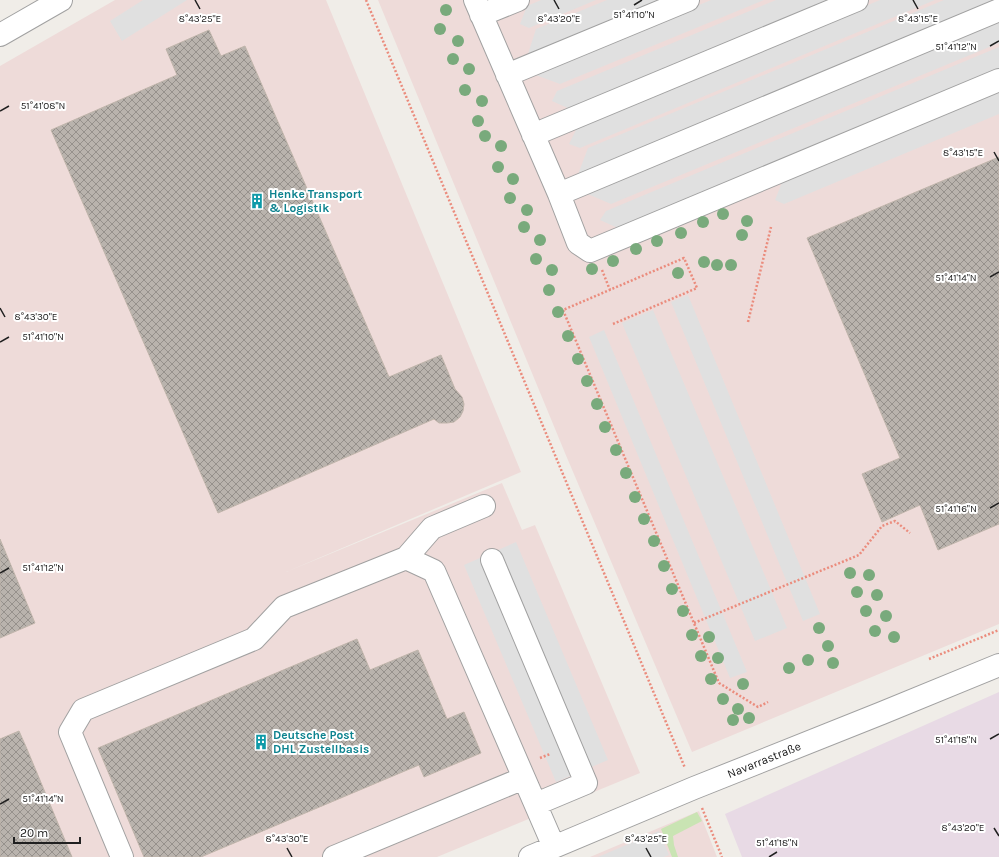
<svg xmlns="http://www.w3.org/2000/svg" width="999" height="857" font-family="Karla,sans-serif">
	<style>
		.commercial { fill: #eedbd9 }
		.industrial { fill: #e8dae5 }
		.grass { fill: #c9e4b3 }
		.parking { fill: #e0e0e0 }
		.building { fill: url(#building-cross-hatch); stroke: #c0b5ab }
		.lines { fill: none; stroke-linecap: round; stroke-linejoin: round }
		.minor-casing { stroke: #a1a1a1; stroke-width: 24 }
		.path { stroke: #eb8c7d; stroke-width: 2.5; stroke-dasharray: 2 2; stroke-linecap: butt }
		.minor { stroke: #fff; stroke-width: 22 }
		.tree { fill: #79aa7c }
		.ticks { fill: none; stroke: #202020; stroke-width: 1.5 }
		.labels { text-anchor: middle; dominant-baseline: central; stroke-width: 4; stroke-linejoin: round; paint-order: stroke }
		.culture-label { font-size: 12px; font-weight: bold; fill: #0d838f; stroke: #fff; text-anchor: start }
		.street-label { font-size: 12px; fill: #202020; stroke: #fff }
		.ticks-label { font-size: 10px; text-anchor: middle; fill: #202020; stroke: #fff; stroke-width: 4; stroke-linejoin: round; paint-order: stroke }
	</style>
	<defs>
		<pattern id="building-cross-hatch" width="8" height="8" patternUnits="userSpaceOnUse"><rect width="8" height="8" fill="#b9b3ad"/><path d="M0 0l8 8M0 8l8-8" fill="none" stroke="#96918c"/></pattern>
	</defs>
	<rect width="100%" height="100%" fill="#f0ede8"/>
	<!-- commercial -->
	<path class="commercial" d="M115 0H326L521 472 286 572 502 483 522 530 535 525 640 773 437 857H0V66Z
		M378 0H999V624L692 752 565 453Z
		M699 811 717 857H590Z"/>
	<!-- industrial -->
	<path class="industrial" d="M999 692V857H742L725 814Z"/>
	<!-- grass -->
	<path class="grass" d="M697 812 702 821 673 836 674 845 678 857H672L661 829Z"/>
	<!-- parking -->
	<path class="parking" d="M143 0H187L122 41 110 21Z
		M541 0H596L529 28 520 24 527 6Z
		M607 0H664L527 57 536 29Z
		M711 0H764L560 84 533 74Z
		M776 0H833L570 109 552 101 557 91Z
		M880 0H935L580 148 569 144 578 126Z
		M944 0H999L577 177 588 148Z
		M999 20V43L611 204 583 192Z
		M999 47V71L618 228 600 220 606 211Z
		M999 91V114L784 204 775 200 783 180Z
		M688 295 820 614 803 621 671 302Z
		M653 310 787 628 755 641 622 323Z
		M604 330 737 648 747 672 730 678 589 337Z
		M516 542 608 760 556 782 464 565Z
		M659 831 669 855 664 857H598Z"/>
	<!-- building -->
	<path class="building" d="M209 30 221 56 245 46 389 377 441 355 455 389 462 397 464 404 463 411 460 417 454 422 447 423H439L434 419 218 513 51 130 177 75 166 49Z
		M999 157V524L938 550 920 505 882 522 862 474 900 458 807 238Z
		M0 539 35 623 0 638Z
		M357 639 370 670 418 650 447 719 464 712 481 753 424 777 419 765 201 857H144L98 748Z
		M19 731 27 749 72 857H0V739Z"/>
	<g class="lines">
		<!-- minor casing -->
		<g class="minor-casing">
			<path id="minor" d="M475 0 559 194 578 243 590 251 999 80
				M481 15 518 0
				M0 35 61 0
				M507 75 688 0
				M533 135 857 0
				M559 194 999 10
				M406 558 432 528 484 506
				M492 560 586 783 536 804
				M122 857 70 732 83 710 254 639 284 607 406 558 434 571 554 847
				M334 857 524 778
				M530 857 694 788 882 713 999 665"/>
		</g>
		<!-- path -->
		<path class="path" d="M366 0 685 768
			M602 270 610 290
			M748 322 771 227
			M613 324 697 288 684 258 563 310 719 683 758 707 768 702
			M694 623 859 555 882 526 895 521 910 533
			M929 659 999 630
			M540 758 550 754
			M702 808 722 857"/>
		<!-- minor -->
		<use href="#minor" class="minor"/>
	</g>
	<!-- trees -->
	<g class="tree">
		<circle cx="446" cy="10" r="6"/>
		<circle cx="440" cy="29" r="6"/>
		<circle cx="458" cy="41" r="6"/>
		<circle cx="453" cy="59" r="6"/>
		<circle cx="469" cy="69" r="6"/>
		<circle cx="465" cy="90" r="6"/>
		<circle cx="482" cy="101" r="6"/>
		<circle cx="478" cy="121" r="6"/>
		<circle cx="485" cy="136" r="6"/>
		<circle cx="501" cy="146" r="6"/>
		<circle cx="498" cy="167" r="6"/>
		<circle cx="513" cy="179" r="6"/>
		<circle cx="510" cy="198" r="6"/>
		<circle cx="527" cy="210" r="6"/>
		<circle cx="723" cy="214" r="6"/>
		<circle cx="747" cy="221" r="6"/>
		<circle cx="703" cy="222" r="6"/>
		<circle cx="524" cy="227" r="6"/>
		<circle cx="681" cy="233" r="6"/>
		<circle cx="742" cy="235" r="6"/>
		<circle cx="540" cy="240" r="6"/>
		<circle cx="657" cy="241" r="6"/>
		<circle cx="636" cy="249" r="6"/>
		<circle cx="536" cy="259" r="6"/>
		<circle cx="613" cy="261" r="6"/>
		<circle cx="704" cy="262" r="6"/>
		<circle cx="717" cy="265" r="6"/>
		<circle cx="731" cy="265" r="6"/>
		<circle cx="592" cy="269" r="6"/>
		<circle cx="552" cy="270" r="6"/>
		<circle cx="678" cy="273" r="6"/>
		<circle cx="549" cy="290" r="6"/>
		<circle cx="558" cy="312" r="6"/>
		<circle cx="568" cy="336" r="6"/>
		<circle cx="578" cy="359" r="6"/>
		<circle cx="587" cy="381" r="6"/>
		<circle cx="597" cy="404" r="6"/>
		<circle cx="605" cy="427" r="6"/>
		<circle cx="616" cy="450" r="6"/>
		<circle cx="626" cy="473" r="6"/>
		<circle cx="635" cy="497" r="6"/>
		<circle cx="644" cy="519" r="6"/>
		<circle cx="654" cy="541" r="6"/>
		<circle cx="664" cy="566" r="6"/>
		<circle cx="850" cy="573" r="6"/>
		<circle cx="869" cy="575" r="6"/>
		<circle cx="672" cy="589" r="6"/>
		<circle cx="857" cy="592" r="6"/>
		<circle cx="877" cy="595" r="6"/>
		<circle cx="683" cy="611" r="6"/>
		<circle cx="866" cy="611" r="6"/>
		<circle cx="886" cy="616" r="6"/>
		<circle cx="819" cy="628" r="6"/>
		<circle cx="875" cy="631" r="6"/>
		<circle cx="692" cy="635" r="6"/>
		<circle cx="709" cy="637" r="6"/>
		<circle cx="894" cy="637" r="6"/>
		<circle cx="828" cy="646" r="6"/>
		<circle cx="701" cy="656" r="6"/>
		<circle cx="718" cy="658" r="6"/>
		<circle cx="808" cy="660" r="6"/>
		<circle cx="833" cy="663" r="6"/>
		<circle cx="789" cy="668" r="6"/>
		<circle cx="711" cy="679" r="6"/>
		<circle cx="743" cy="684" r="6"/>
		<circle cx="723" cy="699" r="6"/>
		<circle cx="738" cy="709" r="6"/>
		<circle cx="749" cy="718" r="6"/>
		<circle cx="733" cy="720" r="6"/>
	</g>
	<!-- ticks -->
	<path class="ticks" d="M195 0 200 9M554 0 559 9M913 0 918 9M634 5 642 0M990 46 999 41M0 111 9 106M994 152 999 161M990 277 999 272M0 308 5 317M0 342 9 337M990 508 999 503M0 573 9 568M990 739 999 734M0 804 9 799M994 828 999 836M287 848 292 857M646 848 651 857M769 857 777 852"/>
	<!-- icons -->
	<defs>
		<g id="building-bare" transform="scale(1.2)"><path d="M-4-6H4V6H1V3H-1V6H-4ZM-2.5-4.3h1.7v1.8h-1.7ZM.8-4.3h1.7v1.8H.8ZM-2.5-1h1.7V.8h-1.7ZM.8-1h1.7V.8H.8Z" fill="#0f9aa8" stroke="#fff" stroke-width="2.5" paint-order="stroke"/></g>
	</defs>
	<g fill-rule="evenodd">
		<use href="#building-bare" x="257" y="201"/>
		<use href="#building-bare" x="261" y="742"/>
	</g>
	<g class="labels">
		<!-- culture labels -->
		<g class="culture-label">
			<text x="269" y="194">Henke Transport<tspan x="269" dy="14">&amp; Logistik</tspan></text>
			<text x="273" y="735">Deutsche Post<tspan x="273" dy="14">DHL Zustellbasis</tspan></text>
		</g>
		<!-- street labels -->
		<g class="street-label">
			<text transform="translate(764 760) rotate(-22)">Navarrastraße</text>
		</g>
	</g>
	<g class="ticks-label">
		<text x="634" y="18">51°41'10"N</text>
		<text x="200" y="22">8°43'25"E</text>
		<text x="918" y="22">8°43'15"E</text>
		<text x="559" y="22">8°43'20"E</text>
		<text x="956" y="50">51°41'12"N</text>
		<text x="43" y="109">51°41'08"N</text>
		<text x="963" y="156">8°43'15"E</text>
		<text x="956" y="281">51°41'14"N</text>
		<text x="36" y="320">8°43'30"E</text>
		<text x="43" y="340">51°41'10"N</text>
		<text x="956" y="512">51°41'16"N</text>
		<text x="43" y="571">51°41'12"N</text>
		<text x="956" y="743">51°41'18"N</text>
		<text x="43" y="802">51°41'14"N</text>
		<text x="963" y="831">8°43'20"E</text>
		<text x="287" y="842">8°43'30"E</text>
		<text x="646" y="842">8°43'25"E</text>
		<text x="777" y="846">51°41'18"N</text>
	</g>
	<!-- scale -->
	<path d="M14 837v6h66v-6" fill="none" stroke="#202020" stroke-width="2"/>
	<text x="20" y="837" font-size="12" fill="#202020" stroke="#ffffff" stroke-width="3" paint-order="stroke">20 m</text>
</svg>
